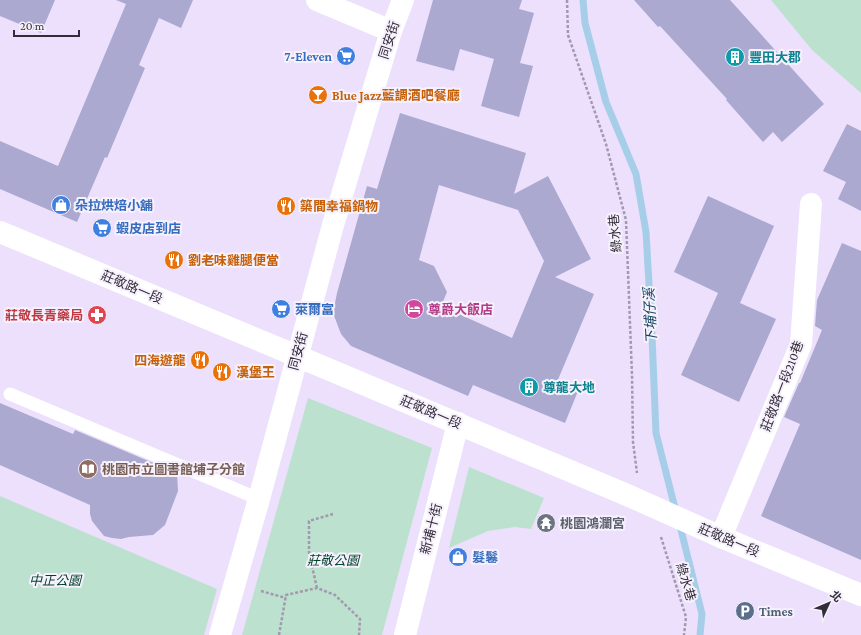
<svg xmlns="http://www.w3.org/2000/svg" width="861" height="635" font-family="'Crimson Pro','Noto Sans TC',serif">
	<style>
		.green { fill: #bce1cf }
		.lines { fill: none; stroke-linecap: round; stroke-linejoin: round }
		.stream { stroke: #a6cee8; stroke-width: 7 }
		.building { fill: #aca9d1; fill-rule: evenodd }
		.path { stroke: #a299ae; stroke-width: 2.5; stroke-dasharray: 3 2; stroke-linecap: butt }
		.service { stroke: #fff; stroke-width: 13 }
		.minor { stroke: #fff; stroke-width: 22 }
		.tertiary { stroke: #fff; stroke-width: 22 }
		.labels { text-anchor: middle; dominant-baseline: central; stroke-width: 4; stroke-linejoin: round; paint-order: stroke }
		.street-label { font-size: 13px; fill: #322d38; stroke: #f6f1fc }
		.shop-label { font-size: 13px; font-weight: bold; fill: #366cbe; stroke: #f6f1fc; text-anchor: start }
		.culture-label { font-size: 13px; font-weight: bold; fill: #0d838f; stroke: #f6f1fc; text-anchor: start }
		.food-label { font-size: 13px; font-weight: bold; fill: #c56008; stroke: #f6f1fc; text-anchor: start }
		.hotel-label { font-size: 13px; font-weight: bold; fill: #b23c85; stroke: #f6f1fc; text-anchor: start }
		.health-label { font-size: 13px; font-weight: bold; fill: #be3a42; stroke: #f6f1fc; text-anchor: end }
		.education-label { font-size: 13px; font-weight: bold; fill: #785e54; stroke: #f6f1fc; text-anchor: start }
		.worship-label { font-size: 13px; font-weight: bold; fill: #5b616d; stroke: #f6f1fc; text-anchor: start }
		.park-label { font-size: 13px; font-style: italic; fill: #02412c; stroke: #f6f1fc }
		.service-label { font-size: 13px; font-weight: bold; fill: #4e5e75; stroke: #f6f1fc; text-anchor: start }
		.water-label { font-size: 14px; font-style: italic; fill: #164762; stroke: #f6f1fc }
	</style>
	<rect width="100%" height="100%" fill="#ece0fc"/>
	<!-- green -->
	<path class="green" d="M771 0H861V93L812 50Z
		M308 398 432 448 382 635H242Z
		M469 467 544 498 531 529 515 527 488 531 449 548Z
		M0 496 217 589 204 635H0Z"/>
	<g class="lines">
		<!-- stream -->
		<path class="stream" d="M583 0 585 23 606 102 636 174 646 232 652 336 656 433 676 512
			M679 522 702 614 700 635"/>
	</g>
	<!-- building -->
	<path class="building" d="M0 0H55L41 33 0 16Z
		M116 0H193L181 28 159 18 139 65 145 68 107 158 105 157 77 222 0 189V141L58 166 126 4Z
		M433 0H522L519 9 534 13 520 63 533 66 519 117 481 106 494 59 460 49 454 71 416 61Z
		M634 0H730L824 104 782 142 773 132 763 142 726 100 727 99 660 26 658 27Z
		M400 113 526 153 514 194 548 176 591 259 555 277 594 294 557 382 578 391 565 423 473 385 468 396 351 346 341 334 333 313 337 293 367 186 377 189ZM439 185 518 210 544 261 512 338 441 306 447 292 434 266 419 260Z
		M847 124 861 131V211L838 199 846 182 823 171Z
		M708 196 774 226 740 303 776 319 739 402 681 375 718 293 674 272Z
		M842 243 861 251V560L761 516 800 424 784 417 799 383H800L822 330 815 326 817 300Z
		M0 403 73 434 75 430 177 473 178 491 165 525 153 535 129 537 121 539 112 538 104 536 92 521 90 514V505L0 465Z"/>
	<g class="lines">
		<!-- path -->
		<path class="path" d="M567 0 568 35 606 144 626 220 632 375 633 442 637 473
			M661 537 686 617 684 635
			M317 588 309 553V521L333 514
			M261 591 286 598
			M279 635 286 595 317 588 335 595 360 619 359 635"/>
		<!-- service -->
		<path class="service" d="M10 394 259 499"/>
		<!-- minor -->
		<path class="minor" d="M317 0 391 31
			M721 537 801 344 811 204
			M405 635 458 423"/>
		<!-- tertiary -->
		<path class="tertiary" d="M0 232 297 356 627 495 721 537 861 595
			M220 635 259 499 333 225 391 31 403 0"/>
	</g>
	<!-- icons -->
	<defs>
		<g id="supermarket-disc" transform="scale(1)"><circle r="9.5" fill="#3f7fe0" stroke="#f6f1fc"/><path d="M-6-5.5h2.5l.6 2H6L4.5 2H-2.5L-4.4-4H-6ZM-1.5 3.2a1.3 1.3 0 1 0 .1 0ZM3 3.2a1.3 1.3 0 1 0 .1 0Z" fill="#fff"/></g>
		<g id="building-disc" transform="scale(1)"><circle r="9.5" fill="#0f9aa8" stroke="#f6f1fc"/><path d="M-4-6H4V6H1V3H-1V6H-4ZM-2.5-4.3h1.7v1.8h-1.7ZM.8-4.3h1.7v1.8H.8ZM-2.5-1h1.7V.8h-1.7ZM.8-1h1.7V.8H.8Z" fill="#fff"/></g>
		<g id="bar-disc" transform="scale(1)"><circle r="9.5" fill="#e8710a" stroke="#f6f1fc"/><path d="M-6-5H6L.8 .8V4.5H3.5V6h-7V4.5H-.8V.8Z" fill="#fff"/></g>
		<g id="shop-disc" transform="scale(1)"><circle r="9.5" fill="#3f7fe0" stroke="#f6f1fc"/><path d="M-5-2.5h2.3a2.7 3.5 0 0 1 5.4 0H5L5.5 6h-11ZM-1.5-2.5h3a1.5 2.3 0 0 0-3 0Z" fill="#fff"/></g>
		<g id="restaurant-disc" transform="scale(1)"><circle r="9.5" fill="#e8710a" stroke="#f6f1fc"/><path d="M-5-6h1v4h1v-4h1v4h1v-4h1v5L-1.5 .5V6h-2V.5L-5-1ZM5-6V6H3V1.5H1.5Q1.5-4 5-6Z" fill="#fff"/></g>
		<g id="hotel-disc" transform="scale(1)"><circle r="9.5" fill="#d1479c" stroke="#f6f1fc"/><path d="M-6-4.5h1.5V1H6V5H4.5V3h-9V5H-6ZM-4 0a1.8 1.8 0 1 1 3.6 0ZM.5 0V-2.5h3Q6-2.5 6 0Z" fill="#fff"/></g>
		<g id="pharmacy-disc" transform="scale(1)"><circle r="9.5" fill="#e0444e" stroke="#f6f1fc"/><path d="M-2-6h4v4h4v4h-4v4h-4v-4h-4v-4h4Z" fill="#fff"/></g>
		<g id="library-disc" transform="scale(1)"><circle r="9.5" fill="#8d6e63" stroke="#f6f1fc"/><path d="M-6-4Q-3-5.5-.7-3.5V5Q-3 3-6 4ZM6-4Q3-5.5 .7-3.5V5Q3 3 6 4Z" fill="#fff"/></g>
		<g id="temple-disc" transform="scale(1)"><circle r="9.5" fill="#6b7280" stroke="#f6f1fc"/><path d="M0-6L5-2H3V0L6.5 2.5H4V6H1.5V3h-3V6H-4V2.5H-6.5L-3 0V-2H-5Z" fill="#fff"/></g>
		<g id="parking-disc" transform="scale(1)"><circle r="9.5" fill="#5c6f8a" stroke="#f6f1fc"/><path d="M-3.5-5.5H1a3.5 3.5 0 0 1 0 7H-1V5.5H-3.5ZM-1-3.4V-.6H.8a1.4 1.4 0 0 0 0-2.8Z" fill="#fff"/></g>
	</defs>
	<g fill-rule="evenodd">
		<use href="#supermarket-disc" x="346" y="56"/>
		<use href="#building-disc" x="735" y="57"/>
		<use href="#bar-disc" x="318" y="95"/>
		<use href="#shop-disc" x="61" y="205"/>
		<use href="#restaurant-disc" x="286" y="206"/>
		<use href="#supermarket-disc" x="102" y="228"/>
		<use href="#restaurant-disc" x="174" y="260"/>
		<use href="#supermarket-disc" x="281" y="309"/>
		<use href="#hotel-disc" x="414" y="309"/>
		<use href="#pharmacy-disc" x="97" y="315"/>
		<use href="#restaurant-disc" x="200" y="360"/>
		<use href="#restaurant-disc" x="222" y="372"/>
		<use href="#building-disc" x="529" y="387"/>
		<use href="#library-disc" x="88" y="469"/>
		<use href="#temple-disc" x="546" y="523"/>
		<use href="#shop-disc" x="458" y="557"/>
		<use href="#parking-disc" x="745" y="611"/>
	</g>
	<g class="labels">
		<!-- street labels -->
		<g class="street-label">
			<text transform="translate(389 40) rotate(-72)">同安街</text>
			<text transform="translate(615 233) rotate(-95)">綠水巷</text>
			<text transform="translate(132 287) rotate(23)">莊敬路一段</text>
			<text transform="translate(298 351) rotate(-75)">同安街</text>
			<text transform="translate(782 386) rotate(-69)">莊敬路一段210巷</text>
			<text transform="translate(431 412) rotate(23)">莊敬路一段</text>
			<text transform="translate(431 529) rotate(-76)">新埔十街</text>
			<text transform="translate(729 540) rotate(23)">莊敬路一段</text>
			<text transform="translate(686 582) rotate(73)">綠水巷</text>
		</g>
		<!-- shop labels -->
		<g class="shop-label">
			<text x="332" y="56" text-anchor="end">7-Eleven</text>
			<text x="75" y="205">朵拉烘焙小舖</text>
			<text x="116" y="228">蝦皮店到店</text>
			<text x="295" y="309">萊爾富</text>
			<text x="472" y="557">髮鬈</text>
		</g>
		<!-- culture labels -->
		<g class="culture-label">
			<text x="749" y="57">豐田大郡</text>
			<text x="543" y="387">尊龍大地</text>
		</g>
		<!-- food labels -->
		<g class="food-label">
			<text x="332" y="95">Blue Jazz藍調酒吧餐廳</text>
			<text x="300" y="206">築間幸福鍋物</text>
			<text x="188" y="260">劉老味雞腿便當</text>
			<text x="186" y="360" text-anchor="end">四海遊龍</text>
			<text x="236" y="372">漢堡王</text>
		</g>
		<!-- hotel labels -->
		<g class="hotel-label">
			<text x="428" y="309">尊爵大飯店</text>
		</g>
		<!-- health labels -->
		<g class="health-label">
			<text x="83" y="315">莊敬長青藥局</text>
		</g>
		<!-- education labels -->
		<g class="education-label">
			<text x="102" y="469">桃園市立圖書館埔子分館</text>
		</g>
		<!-- worship labels -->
		<g class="worship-label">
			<text x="560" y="523">桃園鴻瀾宮</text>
		</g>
		<!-- park labels -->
		<g class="park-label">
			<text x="333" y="560">莊敬公園</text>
			<text x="55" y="580">中正公園</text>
		</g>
		<!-- service labels -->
		<g class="service-label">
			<text x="759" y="611">Times</text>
		</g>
		<!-- water labels -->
		<g class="water-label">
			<text transform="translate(650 316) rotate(-93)">下埔仔溪</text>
		</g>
	</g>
	<!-- north arrow -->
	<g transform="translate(829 603) rotate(46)" stroke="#f6f1fc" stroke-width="3" paint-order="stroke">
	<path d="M0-3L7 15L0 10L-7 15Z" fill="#322d38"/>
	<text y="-6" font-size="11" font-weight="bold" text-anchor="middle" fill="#322d38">北</text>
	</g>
	<!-- scale -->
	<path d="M14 30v6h65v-6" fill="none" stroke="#322d38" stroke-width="2"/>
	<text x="20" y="30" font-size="12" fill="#322d38" stroke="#f6f1fc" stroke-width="3" paint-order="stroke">20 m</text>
</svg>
